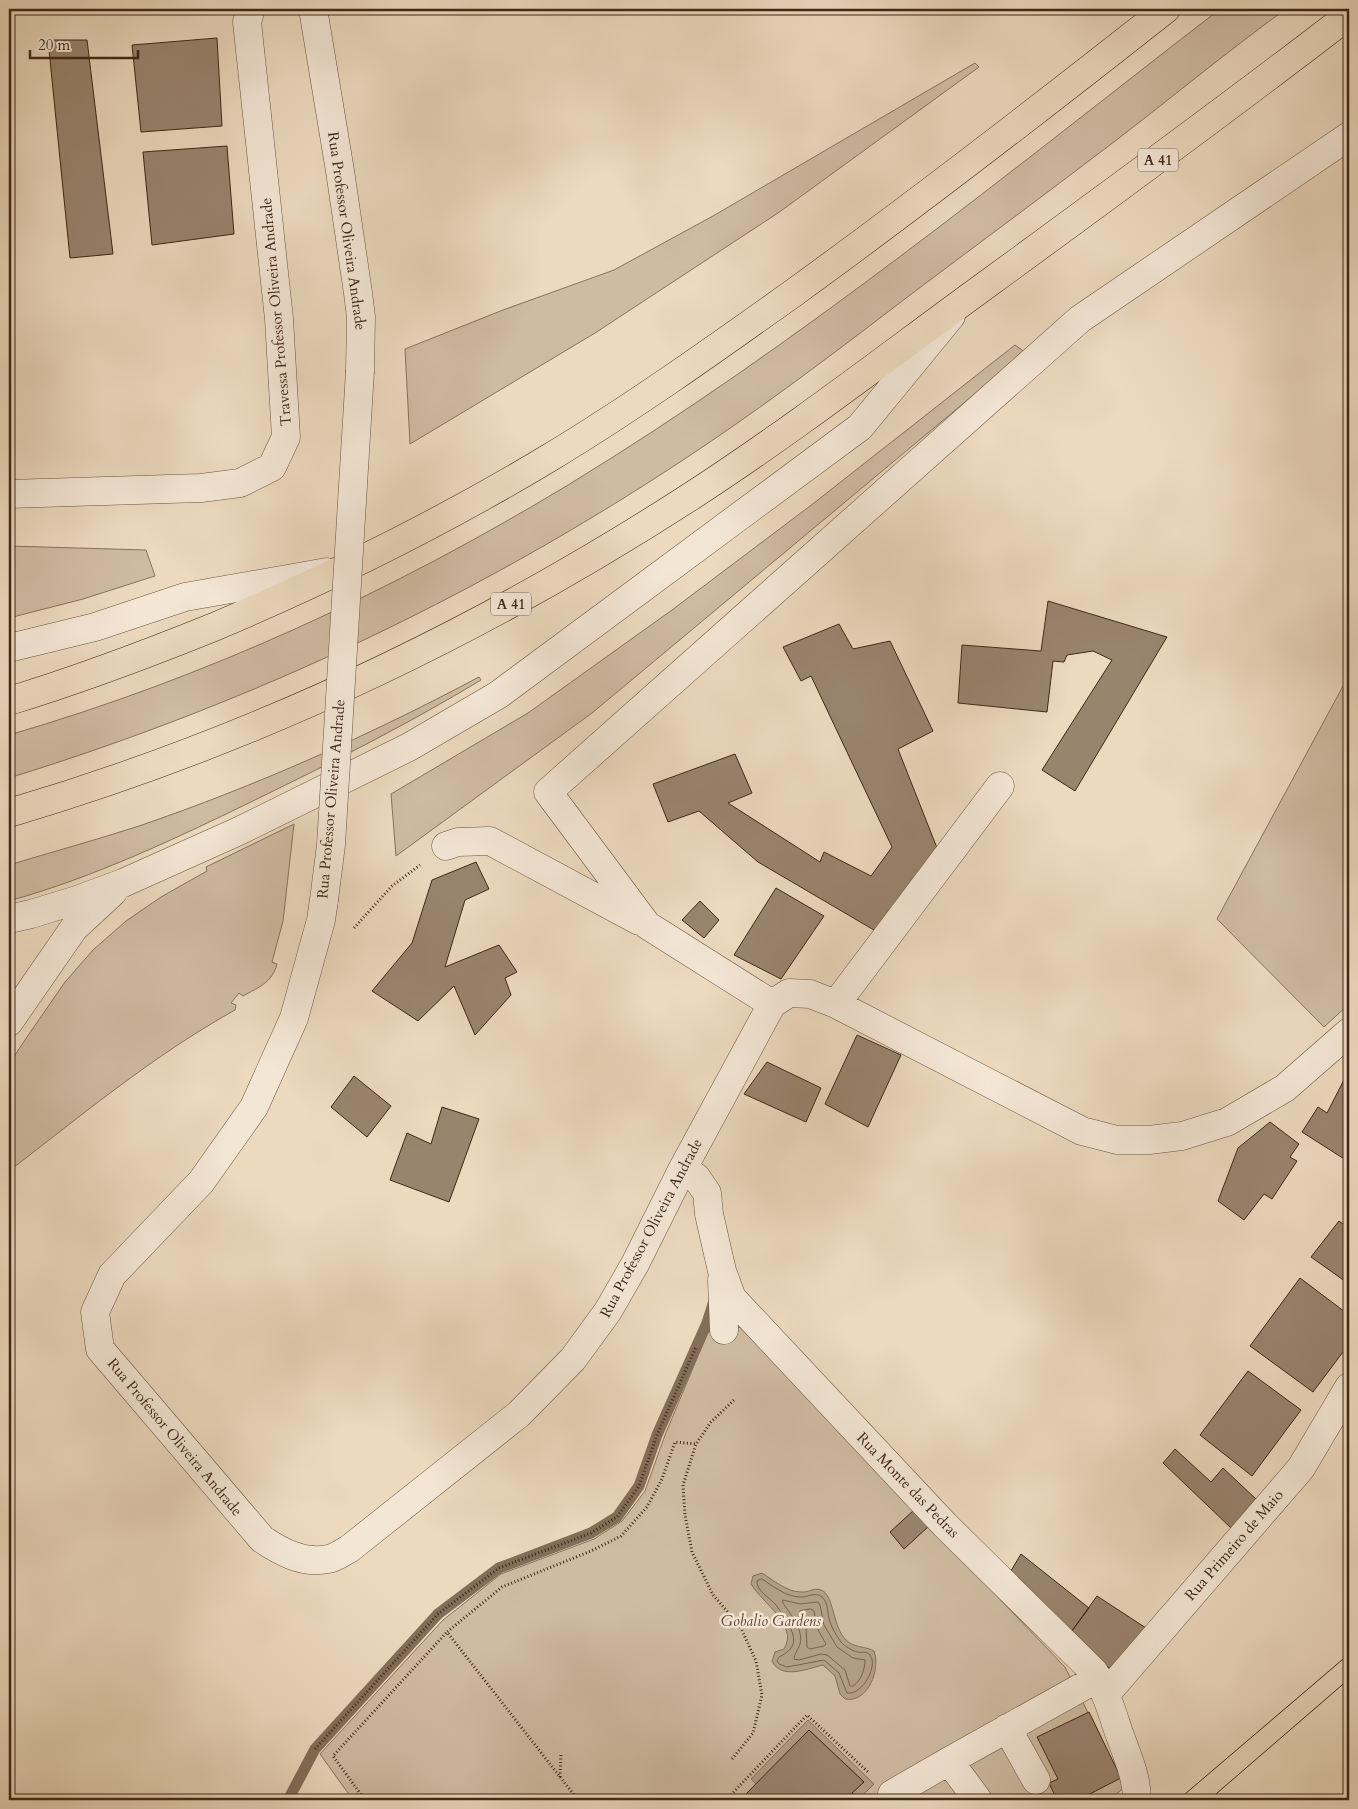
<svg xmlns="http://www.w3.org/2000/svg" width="1358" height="1809" font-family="Cardo,serif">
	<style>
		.green { fill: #cfbba2; stroke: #88725c }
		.water { fill: #b29d85; stroke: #846e59 }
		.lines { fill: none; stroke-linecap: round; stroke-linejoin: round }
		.shore { stroke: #79624e; stroke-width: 1 }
		.stream { stroke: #846e59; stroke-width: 11 }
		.building { fill: #99846e; stroke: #402817 }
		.minor-casing { stroke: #6b5441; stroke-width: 29 }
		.highway-casing { stroke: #402817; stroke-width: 29 }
		.path { stroke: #402817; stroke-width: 3; stroke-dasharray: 1 2.5; stroke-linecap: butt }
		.minor { stroke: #f3e6d5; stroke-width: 28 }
		.highway { stroke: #ecd9be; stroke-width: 28 }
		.tram { stroke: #402817; stroke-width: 1 }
		.minor-bridge-casing { stroke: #6b5441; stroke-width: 29; stroke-linecap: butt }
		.minor-bridge { stroke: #f3e6d5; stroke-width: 28 }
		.labels { text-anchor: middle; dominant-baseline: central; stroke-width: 5; stroke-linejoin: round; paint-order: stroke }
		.shield { fill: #f3e6d5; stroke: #766150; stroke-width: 1 }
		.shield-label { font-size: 14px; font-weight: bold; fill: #402817 }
		.street-label { font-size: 15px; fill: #402817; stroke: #f3e6d5 }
		.park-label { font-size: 15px; font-style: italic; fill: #5d4533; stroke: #f3e6d5 }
	</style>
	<rect width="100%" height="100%" fill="#ecd9be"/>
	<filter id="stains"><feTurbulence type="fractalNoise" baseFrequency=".004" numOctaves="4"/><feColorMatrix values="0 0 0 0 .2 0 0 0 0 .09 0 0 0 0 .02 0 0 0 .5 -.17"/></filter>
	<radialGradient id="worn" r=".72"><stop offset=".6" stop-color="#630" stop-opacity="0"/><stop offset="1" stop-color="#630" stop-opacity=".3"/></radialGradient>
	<!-- green -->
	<path class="green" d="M1220 9H1286C1229 50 1175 95 1119 138 1051 190 982 241 914 292 846 344 778 396 707 444 491 590 258 701 9 778V735C205 678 393 591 568 485 798 345 1008 173 1220 9Z
		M975 63 979 67 778 213 595 333 410 444 405 349 503 310 614 270 713 216Z
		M1015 345 1025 352 592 713 396 856 391 794 528 713 672 610 814 503Z
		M9 546 146 550 155 576 83 599 9 618Z
		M1349 675V1004L1324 1027 1217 919Z
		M479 677 481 680C408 724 333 762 257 799 177 838 95 877 9 901V865C52 852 96 840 139 826 256 786 370 735 479 677Z
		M294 824 283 921 272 962 277 964C272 983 259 987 243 996L239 993 231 1003 236 1005 235 1010C154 1055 82 1115 9 1171V1064L27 1037 65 982 93 950 126 921 161 897 207 871 206 867Z
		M742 1327 914 1510 1065 1667 1121 1778 1124 1788 1108 1800H353L320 1754 443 1620 501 1574 594 1539 622 1521 645 1491 665 1435 708 1332Z"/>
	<!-- water -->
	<path class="water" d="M762 1573C773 1580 787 1592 801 1592 809 1593 815 1586 823 1591 834 1598 833 1627 846 1640 854 1648 865 1646 874 1651 880 1667 871 1695 853 1699 850 1700 848 1699 845 1699L840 1694 835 1676 823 1665C807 1669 781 1680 772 1661L775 1652 784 1649C799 1625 762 1603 751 1584L753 1576Z
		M808 1720 874 1784 859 1799 852 1793 864 1782 809 1730 756 1784 751 1779Z"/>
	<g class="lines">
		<!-- shore -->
		<path class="shore" d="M762 1579C773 1586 786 1597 800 1597 807 1598 815 1591 822 1597 829 1603 827 1614 830 1622 832 1628 837 1637 841 1642 844 1646 853 1651 857 1652 862 1653 865 1651 869 1654 880 1664 862 1696 847 1693L839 1673 824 1660 787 1667 779 1664 777 1661 779 1657C800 1647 795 1635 785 1618 782 1614 779 1609 776 1605 770 1598 756 1591 757 1581Z
			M783 1600 800 1604 818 1602 820 1605 824 1625 837 1647 853 1658 865 1660C865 1669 861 1681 853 1686H850L845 1670 827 1655 821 1654 799 1660 794 1659C794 1654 798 1650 800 1644 804 1630 790 1614 783 1603Z
			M811 1609 814 1611 817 1628 826 1644 824 1646 810 1649 807 1647 806 1628 799 1614 800 1611Z"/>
		<!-- stream -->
		<path class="stream" d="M288 1800 315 1749 438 1614 499 1568 591 1533 617 1517 639 1486 657 1435 707 1323 714 1301"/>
	</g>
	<!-- building -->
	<path class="building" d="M217 38 222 126 141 132 132 45Z
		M48 40H87L113 254 70 258Z
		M227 146 234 234 152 245 143 152Z
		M1048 601 1167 637 1075 791 1042 770 1112 660 1093 651 1067 655 1064 662 1053 661 1047 712 958 703 962 645 1041 651Z
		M839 624 853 649 890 641 933 731 898 749 939 853 879 933 758 862 699 811 668 822 653 784 735 754 752 793 728 803 820 862 824 852 871 876 892 847 811 676 801 681 783 647Z
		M476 862 489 889 465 900 445 967 499 945 517 972 505 978 511 995 475 1035 454 986 418 1021 372 991 412 943 432 880Z
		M776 888 824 916 781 979 734 955Z
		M700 901 719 920 704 938 682 920Z
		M857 1035 901 1055 868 1127 825 1104Z
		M767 1062 821 1088 806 1122 744 1094Z
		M1349 1070V1162L1302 1132 1318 1107 1327 1113Z
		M354 1076 391 1106 367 1137 331 1107Z
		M442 1107 479 1119 449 1202 390 1180 407 1133 431 1144Z
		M1270 1122 1299 1144 1290 1157 1297 1161 1272 1199 1264 1194 1244 1220 1218 1201 1238 1148Z
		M1339 1221 1347 1227 1349 1223V1284L1311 1257Z
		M1300 1278 1349 1315V1344L1313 1392 1250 1346Z
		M1248 1371 1301 1410 1252 1476 1200 1435Z
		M1175 1449 1211 1482 1223 1468 1256 1499 1231 1528 1163 1463Z
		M914 1510 929 1526 904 1549 890 1532Z
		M1021 1554 1089 1608 1072 1631 1009 1574Z
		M1097 1596 1146 1628 1114 1671 1066 1639Z
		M1089 1712 1121 1778 1078 1800H1057L1049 1783 1058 1779 1037 1737Z
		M809 1730 864 1782 852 1793 860 1800H740Z"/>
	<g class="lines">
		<!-- minor casing -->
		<g class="minor-casing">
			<path id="minor" d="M313 9 340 171 358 293 361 317 360 371
				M9 494 201 488 240 483 272 467 286 437 279 319 247 22 251 9
				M9 648 95 627 185 597 327 572
				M446 846 458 842 490 841 639 921
				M324 900 321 920 294 1018 254 1107 201 1182 112 1275 95 1312 100 1349 262 1539C281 1552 303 1564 328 1559 335 1558 343 1552 349 1549L519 1414 573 1359 608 1311 635 1264 682 1170 772 1004 789 993 810 994 836 1004 1082 1131 1117 1140H1149L1182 1136 1227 1122 1285 1088 1349 1032
				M9 919 31 914 77 900 123 883 239 831 409 747 498 695 860 427 951 316
				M772 1004 647 925 548 792 1080 319 1349 136
				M836 1004 1000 786
				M9 1022 74 928 113 892
				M682 1170 696 1177 707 1193 709 1214 722 1271 732 1298 945 1525 1094 1672C1106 1691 1112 1712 1119 1733 1127 1755 1137 1777 1137 1800
				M722 1280 724 1330
				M1106 1694 1301 1468 1349 1387
				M1007 1728 1036 1780
				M949 1761 978 1800
				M892 1794 949 1761 1098 1678"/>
		</g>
		<!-- highway casing -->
		<g class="highway-casing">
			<path id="highway" d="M9 701C78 680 147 654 214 627 330 578 441 523 549 458 632 408 712 351 792 294 919 202 1043 106 1166 9
				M9 813C253 741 480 633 693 495 790 432 882 361 975 293 1101 201 1226 110 1349 15"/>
		</g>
		<!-- path -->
		<path class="path" d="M354 928 392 886 420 865
			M315 1749 438 1614 499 1568 591 1533 617 1517 639 1486 657 1435 696 1347
			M732 1759 753 1733 762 1695 756 1661 740 1626 713 1595 692 1552 685 1515 683 1485 696 1444 711 1422 735 1399
			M560 1777 561 1753
			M365 1800 333 1756 447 1632
			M544 1800 575 1797
			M578 1800 447 1632 502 1587 591 1551 621 1536 647 1507 662 1479 675 1442 696 1444
			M726 1800 807 1715 868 1772"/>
		<!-- minor -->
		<use href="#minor" class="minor"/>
		<!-- highway -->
		<use href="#highway" class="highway"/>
		<!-- tram -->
		<path class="tram" d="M1178 1800 1349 1654
			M1209 1800 1349 1679"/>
		<!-- minor-bridge casing -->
		<g class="minor-bridge-casing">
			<path id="minor-bridge" d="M324 900 331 845 360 371"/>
		</g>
		<!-- minor-bridge -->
		<use href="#minor-bridge" class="minor-bridge"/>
	</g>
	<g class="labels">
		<!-- shield labels -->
		<g class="shield">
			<rect x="1138" y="148.5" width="40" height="23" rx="4"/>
			<rect x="491" y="592.5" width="40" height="23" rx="4"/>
		</g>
		<g class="shield-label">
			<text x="1158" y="160">A 41</text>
			<text x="511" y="604">A 41</text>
		</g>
		<!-- street labels -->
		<g class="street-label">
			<text transform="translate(347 231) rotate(82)">Rua Professor Oliveira Andrade</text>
			<text transform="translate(276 312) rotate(-95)">Travessa Professor Oliveira Andrade</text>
			<text transform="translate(331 799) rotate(-85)">Rua Professor Oliveira Andrade</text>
			<text transform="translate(651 1228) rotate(-62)">Rua Professor Oliveira Andrade</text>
			<text transform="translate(175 1437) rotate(50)">Rua Professor Oliveira Andrade</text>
			<text transform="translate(908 1485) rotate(46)">Rua Monte das Pedras</text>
			<text transform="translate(1234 1545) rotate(-49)">Rua Primeiro de Maio</text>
		</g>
		<!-- park labels -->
		<g class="park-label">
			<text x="771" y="1621">Gobalio Gardens</text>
		</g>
	</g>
	<!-- margin -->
	<rect width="1358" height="1809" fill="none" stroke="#ecd9be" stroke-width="30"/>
	<rect x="10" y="10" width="1338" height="1789" fill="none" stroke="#402817" stroke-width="2.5"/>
	<rect x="15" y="15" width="1328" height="1779" fill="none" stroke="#402817"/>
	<!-- scale -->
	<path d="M30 50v8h108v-8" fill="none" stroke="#402817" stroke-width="2.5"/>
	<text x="38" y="50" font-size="15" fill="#402817" stroke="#f3e6d5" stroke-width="4" paint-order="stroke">20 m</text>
	<rect width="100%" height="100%" filter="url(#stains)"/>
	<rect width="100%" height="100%" fill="url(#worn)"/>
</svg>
